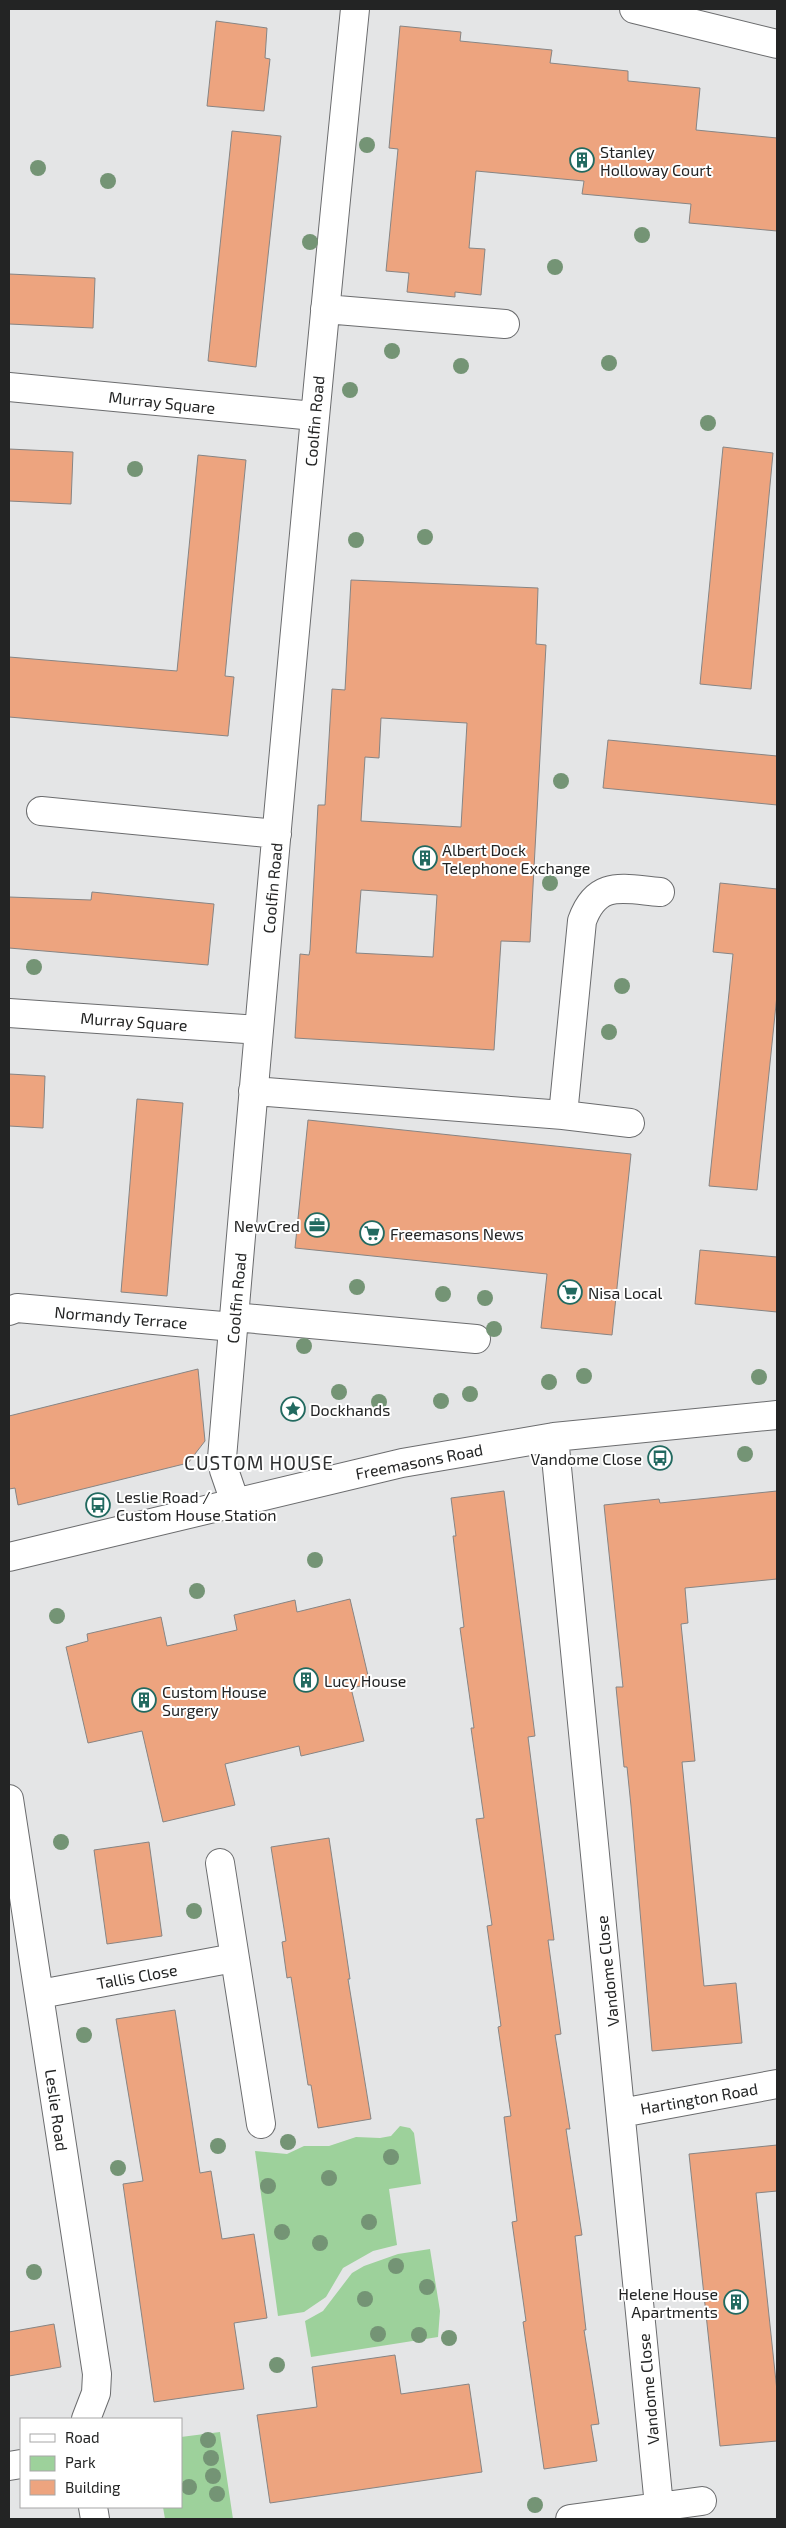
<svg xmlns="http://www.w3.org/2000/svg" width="786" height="2528" font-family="'Exo 2',sans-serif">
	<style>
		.green { fill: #9dd19b }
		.building { fill: #eda47f; stroke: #878584; fill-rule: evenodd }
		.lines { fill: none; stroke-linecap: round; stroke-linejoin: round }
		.minor-casing { stroke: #6b6c6e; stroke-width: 30 }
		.minor { stroke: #fff; stroke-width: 28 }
		.tree { fill: #749475 }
		.labels { text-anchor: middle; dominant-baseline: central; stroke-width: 4; stroke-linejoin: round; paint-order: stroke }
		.poi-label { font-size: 16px; fill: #232424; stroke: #fff; text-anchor: start }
		.street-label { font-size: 16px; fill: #232424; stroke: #fff }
		.quarter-label { font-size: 19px; letter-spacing: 1px; fill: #2e2f30; stroke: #fff }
	</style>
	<rect width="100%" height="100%" fill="#e4e5e6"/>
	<!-- green -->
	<path class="green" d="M400 2126 410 2128 414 2133 421 2184 389 2189 397 2245 373 2251 343 2268 326 2297 304 2312 278 2316 255 2151 287 2154 304 2146H329L356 2137 380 2138 391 2136Z
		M430 2249 440 2311 438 2337 311 2357 305 2321 323 2311 352 2273 364 2266 398 2254Z
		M220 2432 233 2519H165L163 2507H181V2437Z"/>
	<!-- building -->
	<path class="building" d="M216 21 267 28 265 58 270 59 264 111 207 106Z
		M400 26 461 32 460 41 552 50 550 63 628 71V81L700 88 696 130 777 138V231L689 223 691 204 582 194 584 181 476 171 469 248 485 249 481 295 455 292V297L407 292 409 273 386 271 398 149 389 148Z
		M232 131 281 136 256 367 208 361Z
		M9 274 95 278 93 328 9 324Z
		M723 447 773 453 751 689 700 684Z
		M9 449 73 452 71 504 9 501Z
		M198 455 246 460 225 676 234 677 228 736 9 717V657L177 671Z
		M351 580 538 588 536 644 546 645 530 942 501 941 494 1050 295 1038 300 954 309 955 310 950 318 805H325L332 689 345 690ZM381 718 467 723 461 827 361 821 365 757 379 758ZM361 890 437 895 433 957 356 953Z
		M608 740 777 756V805L603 788Z
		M720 883 777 889V995L757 1190 709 1186 733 954 713 952Z
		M92 892 214 904 208 965 9 948V897L91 900Z
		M9 1074 45 1076 43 1128 9 1126Z
		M137 1099 183 1103 167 1296 121 1292Z
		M308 1120 631 1154 612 1335 541 1328 547 1274 295 1248Z
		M700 1250 777 1257V1312L695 1304Z
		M198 1369 205 1441 188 1463 18 1505 15 1488 9 1489V1416Z
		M504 1491 535 1736 528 1737 554 1940H548L561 2034 555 2035 570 2129H566L582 2235 575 2236 586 2330H584L599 2424 591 2425 597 2461 544 2469 523 2322 526 2321 512 2222 517 2221 504 2117 511 2116 498 2027 501 2026 487 1926 492 1925 476 1819 484 1818 471 1728H474L460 1628 464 1627 453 1536H456L451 1498Z
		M777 1491V1579L685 1588 688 1623 681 1624 695 1761 682 1762 704 1986 736 1983 742 2043 652 2051 631 1806 627 1767H624L616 1687H623L604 1505 659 1499 660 1503Z
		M350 1599 370 1684 351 1688 364 1741 301 1756 299 1746 225 1764 235 1805 163 1822 142 1731 88 1743 66 1647 88 1641 87 1634 161 1617 167 1646 237 1630 234 1615 295 1600 297 1612Z
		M329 1838 350 1979H348L371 2119 318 2128 311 2085H308L291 1977 287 1978 282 1942 286 1941 271 1847Z
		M149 1842 162 1936 107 1944 94 1850Z
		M175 2010 200 2173 211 2171 222 2239 254 2234 267 2318 234 2323 244 2389 154 2402 123 2184 143 2181 116 2019Z
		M777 2145V2191L756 2193 777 2391V2441L720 2446 689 2154Z
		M54 2324 61 2367 9 2376V2332Z
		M395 2355 401 2394 469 2384 482 2472 270 2503 257 2415 317 2407 312 2367Z"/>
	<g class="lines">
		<!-- minor casing -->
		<g class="minor-casing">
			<path id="minor" d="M634 9 777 44
				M325 309 505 324
				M9 387 314 416
				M41 811 277 834
				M9 1013 259 1030
				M253 1091 563 1115 630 1123
				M563 1115 582 921C597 879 623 889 660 892
				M9 1311 17 1308 234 1327
				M234 1317 476 1339
				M554 1437 659 2506
				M235 1502 224 1470 222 1458C263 975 306 492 355 9
				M9 1557 402 1463 554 1437 777 1415
				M9 1799 97 2374 96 2393 86 2419
				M220 1863 261 2124
				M40 1994 234 1958
				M621 2113 777 2084
				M9 2466 21 2464
				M93 2507 95 2519
				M570 2519 702 2501"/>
		</g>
		<!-- minor -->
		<use href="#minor" class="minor"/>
	</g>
	<!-- trees -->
	<g class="tree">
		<circle cx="367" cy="145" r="8"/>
		<circle cx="38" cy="168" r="8"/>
		<circle cx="108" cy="181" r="8"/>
		<circle cx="642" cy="235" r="8"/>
		<circle cx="310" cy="242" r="8"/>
		<circle cx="555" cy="267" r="8"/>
		<circle cx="392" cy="351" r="8"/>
		<circle cx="609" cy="363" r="8"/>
		<circle cx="461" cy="366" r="8"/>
		<circle cx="350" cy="390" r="8"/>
		<circle cx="708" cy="423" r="8"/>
		<circle cx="135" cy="469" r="8"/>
		<circle cx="425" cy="537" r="8"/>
		<circle cx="356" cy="540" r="8"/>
		<circle cx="561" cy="781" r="8"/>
		<circle cx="550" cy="883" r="8"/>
		<circle cx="34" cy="967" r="8"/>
		<circle cx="622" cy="986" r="8"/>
		<circle cx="609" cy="1032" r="8"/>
		<circle cx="357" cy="1287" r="8"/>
		<circle cx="443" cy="1294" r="8"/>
		<circle cx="485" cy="1298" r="8"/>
		<circle cx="494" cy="1329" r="8"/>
		<circle cx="304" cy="1346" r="8"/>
		<circle cx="584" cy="1376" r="8"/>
		<circle cx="759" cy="1377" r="8"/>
		<circle cx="549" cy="1382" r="8"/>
		<circle cx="339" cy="1392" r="8"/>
		<circle cx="470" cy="1394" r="8"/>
		<circle cx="441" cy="1401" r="8"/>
		<circle cx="379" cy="1402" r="8"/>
		<circle cx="745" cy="1454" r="8"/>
		<circle cx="315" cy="1560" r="8"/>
		<circle cx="197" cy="1591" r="8"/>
		<circle cx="57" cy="1616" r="8"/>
		<circle cx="61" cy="1842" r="8"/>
		<circle cx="194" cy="1911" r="8"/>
		<circle cx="84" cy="2035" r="8"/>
		<circle cx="288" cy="2142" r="8"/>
		<circle cx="218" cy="2146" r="8"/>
		<circle cx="391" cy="2157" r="8"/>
		<circle cx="118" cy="2168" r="8"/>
		<circle cx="329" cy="2178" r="8"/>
		<circle cx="268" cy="2186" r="8"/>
		<circle cx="369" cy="2222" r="8"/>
		<circle cx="282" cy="2232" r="8"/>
		<circle cx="320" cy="2243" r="8"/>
		<circle cx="396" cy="2266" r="8"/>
		<circle cx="34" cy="2272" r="8"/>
		<circle cx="427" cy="2287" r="8"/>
		<circle cx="365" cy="2299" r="8"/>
		<circle cx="378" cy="2334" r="8"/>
		<circle cx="419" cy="2335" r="8"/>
		<circle cx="449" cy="2338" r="8"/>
		<circle cx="277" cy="2365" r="8"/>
		<circle cx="208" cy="2440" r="8"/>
		<circle cx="211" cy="2458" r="8"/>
		<circle cx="213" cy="2476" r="8"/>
		<circle cx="189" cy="2487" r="8"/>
		<circle cx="217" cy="2494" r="8"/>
		<circle cx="535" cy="2505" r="8"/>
	</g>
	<!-- icons -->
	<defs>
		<g id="building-ring" transform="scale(1.25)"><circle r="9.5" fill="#fff" stroke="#226a60" stroke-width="1.5"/><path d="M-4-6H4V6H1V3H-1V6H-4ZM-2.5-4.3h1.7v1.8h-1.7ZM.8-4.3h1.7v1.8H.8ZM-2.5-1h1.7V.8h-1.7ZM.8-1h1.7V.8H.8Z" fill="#226a60"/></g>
		<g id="office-ring" transform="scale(1.25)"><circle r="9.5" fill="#fff" stroke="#226a60" stroke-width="1.5"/><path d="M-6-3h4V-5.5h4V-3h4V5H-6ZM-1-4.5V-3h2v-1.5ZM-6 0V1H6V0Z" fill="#226a60"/></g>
		<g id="supermarket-ring" transform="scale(1.25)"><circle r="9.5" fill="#fff" stroke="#226a60" stroke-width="1.5"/><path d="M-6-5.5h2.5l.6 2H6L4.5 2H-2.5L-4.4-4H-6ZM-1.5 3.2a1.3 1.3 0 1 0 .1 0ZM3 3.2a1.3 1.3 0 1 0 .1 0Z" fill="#226a60"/></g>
		<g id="sight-ring" transform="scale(1.25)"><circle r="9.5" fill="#fff" stroke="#226a60" stroke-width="1.5"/><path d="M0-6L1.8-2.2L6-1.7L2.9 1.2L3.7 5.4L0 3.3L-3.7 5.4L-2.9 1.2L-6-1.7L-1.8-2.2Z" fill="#226a60"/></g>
		<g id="bus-ring" transform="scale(1.25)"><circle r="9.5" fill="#fff" stroke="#226a60" stroke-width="1.5"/><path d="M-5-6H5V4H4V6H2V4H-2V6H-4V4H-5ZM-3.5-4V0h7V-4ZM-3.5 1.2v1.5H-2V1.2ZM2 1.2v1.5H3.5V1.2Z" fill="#226a60"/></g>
	</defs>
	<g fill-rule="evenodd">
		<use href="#building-ring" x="582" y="160"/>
		<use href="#building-ring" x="425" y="858"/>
		<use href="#office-ring" x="317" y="1225"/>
		<use href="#supermarket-ring" x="372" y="1233"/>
		<use href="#supermarket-ring" x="570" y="1292"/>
		<use href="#sight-ring" x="293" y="1409"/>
		<use href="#bus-ring" x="660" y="1458"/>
		<use href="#bus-ring" x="98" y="1505"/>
		<use href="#building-ring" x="306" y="1680"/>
		<use href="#building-ring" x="144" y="1700"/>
		<use href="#building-ring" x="736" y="2302"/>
	</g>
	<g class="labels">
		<!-- poi labels -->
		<g class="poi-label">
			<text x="600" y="151">Stanley<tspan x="600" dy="18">Holloway Court</tspan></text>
			<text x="442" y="849">Albert Dock<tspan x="442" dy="18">Telephone Exchange</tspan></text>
			<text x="300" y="1225" text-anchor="end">NewCred</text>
			<text x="390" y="1233">Freemasons News</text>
			<text x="588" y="1292">Nisa Local</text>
			<text x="310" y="1409">Dockhands</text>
			<text x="642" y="1458" text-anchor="end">Vandome Close</text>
			<text x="116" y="1496">Leslie Road /<tspan x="116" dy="18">Custom House Station</tspan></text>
			<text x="324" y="1680">Lucy House</text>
			<text x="162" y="1691">Custom House<tspan x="162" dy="18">Surgery</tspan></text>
			<text x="718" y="2293" text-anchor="end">Helene House<tspan x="718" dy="18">Apartments</tspan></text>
		</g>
		<!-- street labels -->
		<g class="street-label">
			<text transform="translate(162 402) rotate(6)">Murray Square</text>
			<text transform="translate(314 421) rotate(-85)">Coolfin Road</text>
			<text transform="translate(272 888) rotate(-85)">Coolfin Road</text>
			<text transform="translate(134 1021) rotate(4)">Murray Square</text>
			<text transform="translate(236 1298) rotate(-85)">Coolfin Road</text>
			<text transform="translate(121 1317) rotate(5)">Normandy Terrace</text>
			<text transform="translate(419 1461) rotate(-11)">Freemasons Road</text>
			<text transform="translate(607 1971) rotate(-96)">Vandome Close</text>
			<text transform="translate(137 1976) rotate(-10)">Tallis Close</text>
			<text transform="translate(699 2098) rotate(-10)">Hartington Road</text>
			<text transform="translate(57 2110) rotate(82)">Leslie Road</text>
			<text transform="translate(648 2389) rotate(-95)">Vandome Close</text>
		</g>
		<!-- quarter labels -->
		<g class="quarter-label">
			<text x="259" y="1462">CUSTOM HOUSE</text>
		</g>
	</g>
	<!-- border -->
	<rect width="786" height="2528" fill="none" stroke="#232424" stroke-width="20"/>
	<!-- legend -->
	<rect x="20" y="2418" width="162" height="90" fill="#ffffff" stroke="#a7a7a7"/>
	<rect x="30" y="2434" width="25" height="8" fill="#ffffff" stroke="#a7a7a7"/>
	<text x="65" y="2443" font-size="15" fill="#232424">Road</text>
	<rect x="30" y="2456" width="25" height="15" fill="#9dd19b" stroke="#a7a7a7"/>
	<text x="65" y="2468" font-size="15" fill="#232424">Park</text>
	<rect x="30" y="2480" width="25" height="15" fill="#eda47f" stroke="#a7a7a7"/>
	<text x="65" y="2493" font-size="15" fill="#232424">Building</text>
</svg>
